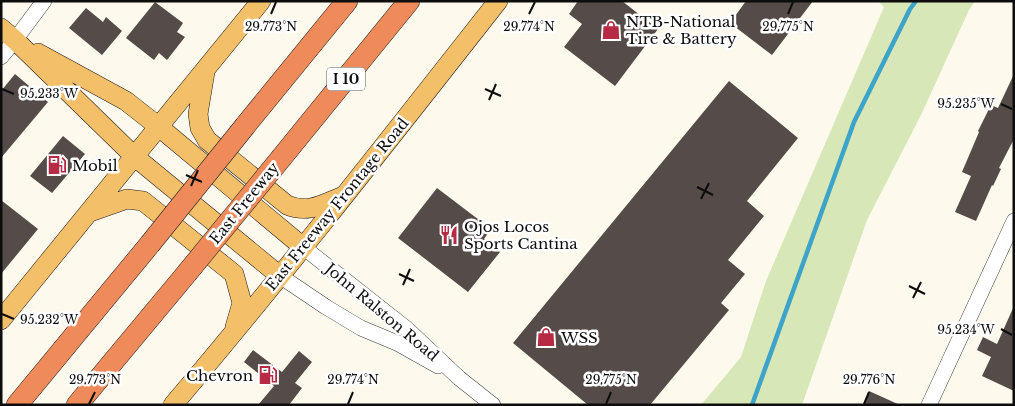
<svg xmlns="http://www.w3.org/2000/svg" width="1015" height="406" font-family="'Libre Baskerville',serif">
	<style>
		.green { fill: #d7e7b8 }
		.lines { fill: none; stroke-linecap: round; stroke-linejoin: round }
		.stream { stroke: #3da3c8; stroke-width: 4.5 }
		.building { fill: #554c49 }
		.minor-casing { stroke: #404040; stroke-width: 16 }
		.major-casing { stroke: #1e1e1e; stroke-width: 20 }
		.highway-casing { stroke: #1e1e1e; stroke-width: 22 }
		.minor { stroke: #fff; stroke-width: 15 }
		.major { stroke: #f3bf68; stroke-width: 19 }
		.highway { stroke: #ef8b5a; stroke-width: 21 }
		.highway-bridge-casing { stroke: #1e1e1e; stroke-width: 22; stroke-linecap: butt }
		.highway-bridge { stroke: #ef8b5a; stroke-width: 21 }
		.ticks { fill: none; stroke: #0d0d0d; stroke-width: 2 }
		.labels { text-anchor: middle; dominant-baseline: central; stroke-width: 5; stroke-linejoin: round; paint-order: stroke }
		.shield { fill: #fff; stroke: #565656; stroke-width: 1 }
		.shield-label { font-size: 14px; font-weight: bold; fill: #0d0d0d }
		.poi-label { font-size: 15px; fill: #0d0d0d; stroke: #fff; text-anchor: start }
		.street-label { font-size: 15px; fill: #0d0d0d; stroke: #fff }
		.ticks-label { font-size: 12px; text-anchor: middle; fill: #0d0d0d; stroke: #fff; stroke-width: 5; stroke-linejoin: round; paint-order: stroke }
	</style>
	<rect width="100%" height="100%" fill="#fef9ed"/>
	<!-- green -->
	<path class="green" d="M878 1H975L969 10 921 115 867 220 802 405H701L741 357 766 281 884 7Z"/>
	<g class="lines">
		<!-- stream -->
		<path class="stream" d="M752 405 854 122 910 9 916 1"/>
	</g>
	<!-- building -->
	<path class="building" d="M578 1H622L658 29 615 86 564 47 582 24 569 14Z
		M746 1H813L772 55 730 23Z
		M155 2 183 23 177 32 185 37 167 60 159 53 154 60 126 38Z
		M86 8 103 22 106 17 122 31 102 55 69 28Z
		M15 74 48 102 1 158V91Z
		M1014 74V139L999 168 1001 169 993 186 992 185 976 221 955 212 971 176 962 172 979 132 978 131 991 105 998 108Z
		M729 81 798 138 747 201 764 216 728 260 745 274 721 303 729 310 650 405H588L513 343Z
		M63 136 85 154 52 193 30 176Z
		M437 188 491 229 484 239 500 252 468 292 398 238Z
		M1 200 38 229 1 274Z
		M1014 306V391L982 376 991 357 977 350 983 337 997 344Z
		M253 350 282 372 299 351 312 362 295 383 302 388 289 405H258L274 386 244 362Z
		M869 391 900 405H863Z"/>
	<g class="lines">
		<!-- minor casing -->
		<g class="minor-casing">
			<path id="minor" d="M1 57 15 40 44 1
				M303 247 407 329 459 378 493 405
				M280 276 326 307 361 328 397 343 438 366
				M929 405 1014 221"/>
		</g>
		<!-- major casing -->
		<g class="major-casing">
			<path id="major" d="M1 28 15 40 135 157 280 276
				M38 53 126 101 159 127 303 247
				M205 72 198 114 200 128 207 140 287 205C308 214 323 204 343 196
				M90 212 127 199 143 201 234 274 242 303 235 327
				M1 320 261 1
				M173 405C285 273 391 137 498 1"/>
		</g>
		<!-- highway casing -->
		<g class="highway-casing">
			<path id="highway" d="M245 126 347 1
				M282 157 409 1
				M17 405 150 244
				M77 405 187 273"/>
		</g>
		<!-- minor -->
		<use href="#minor" class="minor"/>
		<!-- major -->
		<use href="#major" class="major"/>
		<!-- highway -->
		<use href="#highway" class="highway"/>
		<!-- highway-bridge casing -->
		<g class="highway-bridge-casing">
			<path id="highway-bridge" d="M150 244 245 126
				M187 273 282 157"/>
		</g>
		<!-- highway-bridge -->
		<use href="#highway-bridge" class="highway-bridge"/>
	</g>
	<!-- ticks -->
	<path class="ticks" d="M271 14 276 2M529 14 535 2M788 14 793 2M2 89 14 94M485 89 501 96M489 100 496 84M1001 104 1012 109M186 175 202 182M191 186 198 170M697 187 713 195M701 199 709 183M399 274 414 281M403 285 410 269M909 286 925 294M913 298 921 282M2 314 14 319M1001 329 1012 335M89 404 95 392M348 404 353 392M606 404 611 392M864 404 869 392"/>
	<!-- icons -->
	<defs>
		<g id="shop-bare" transform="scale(1.5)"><path d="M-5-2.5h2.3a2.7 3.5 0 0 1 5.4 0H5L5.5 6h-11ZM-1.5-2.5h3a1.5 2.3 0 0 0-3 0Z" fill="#b72a43" stroke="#fff" stroke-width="2.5" paint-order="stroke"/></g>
		<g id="fuel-bare" transform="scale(1.5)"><path d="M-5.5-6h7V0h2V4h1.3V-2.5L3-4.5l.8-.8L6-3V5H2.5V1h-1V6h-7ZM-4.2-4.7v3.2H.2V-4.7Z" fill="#b72a43" stroke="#fff" stroke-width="2.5" paint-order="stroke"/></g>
		<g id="restaurant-bare" transform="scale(1.5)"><path d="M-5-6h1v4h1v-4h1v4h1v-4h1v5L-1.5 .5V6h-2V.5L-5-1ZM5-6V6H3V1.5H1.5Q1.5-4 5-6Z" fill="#b72a43" stroke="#fff" stroke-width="2.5" paint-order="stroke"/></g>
	</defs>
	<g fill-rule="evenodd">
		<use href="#shop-bare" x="611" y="30"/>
		<use href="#fuel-bare" x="57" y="165"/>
		<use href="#restaurant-bare" x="449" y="235"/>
		<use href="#shop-bare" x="546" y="337"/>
		<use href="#fuel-bare" x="268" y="375"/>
	</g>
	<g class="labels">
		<!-- shield labels -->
		<rect class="shield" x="327" y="67.5" width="38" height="23" rx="4"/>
		<g class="shield-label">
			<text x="346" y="79">I 10</text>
		</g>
		<!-- poi labels -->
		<g class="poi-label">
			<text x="626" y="21">NTB-National<tspan x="626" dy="17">Tire &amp; Battery</tspan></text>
			<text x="72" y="165">Mobil</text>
			<text x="464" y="226">Ojos Locos<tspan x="464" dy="17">Sports Cantina</tspan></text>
			<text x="561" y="337">WSS</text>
			<text x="253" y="375" text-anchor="end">Chevron</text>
		</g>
		<!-- street labels -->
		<g class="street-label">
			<text transform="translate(244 203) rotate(-51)">East Freeway</text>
			<text transform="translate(337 204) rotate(-51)">East Freeway Frontage Road</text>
			<text transform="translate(382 312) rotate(40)">John Ralston Road</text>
		</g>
	</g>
	<g class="ticks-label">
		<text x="271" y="31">29.773°N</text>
		<text x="529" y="31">29.774°N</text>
		<text x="788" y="31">29.775°N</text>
		<text x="49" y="98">95.233°W</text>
		<text x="966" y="108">95.235°W</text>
		<text x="49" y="324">95.232°W</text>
		<text x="966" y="334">95.234°W</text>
		<text x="95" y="384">29.773°N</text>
		<text x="353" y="384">29.774°N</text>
		<text x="611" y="384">29.775°N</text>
		<text x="869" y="384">29.776°N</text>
	</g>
	<!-- border -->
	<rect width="1015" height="406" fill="none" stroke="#0d0d0d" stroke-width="5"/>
</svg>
